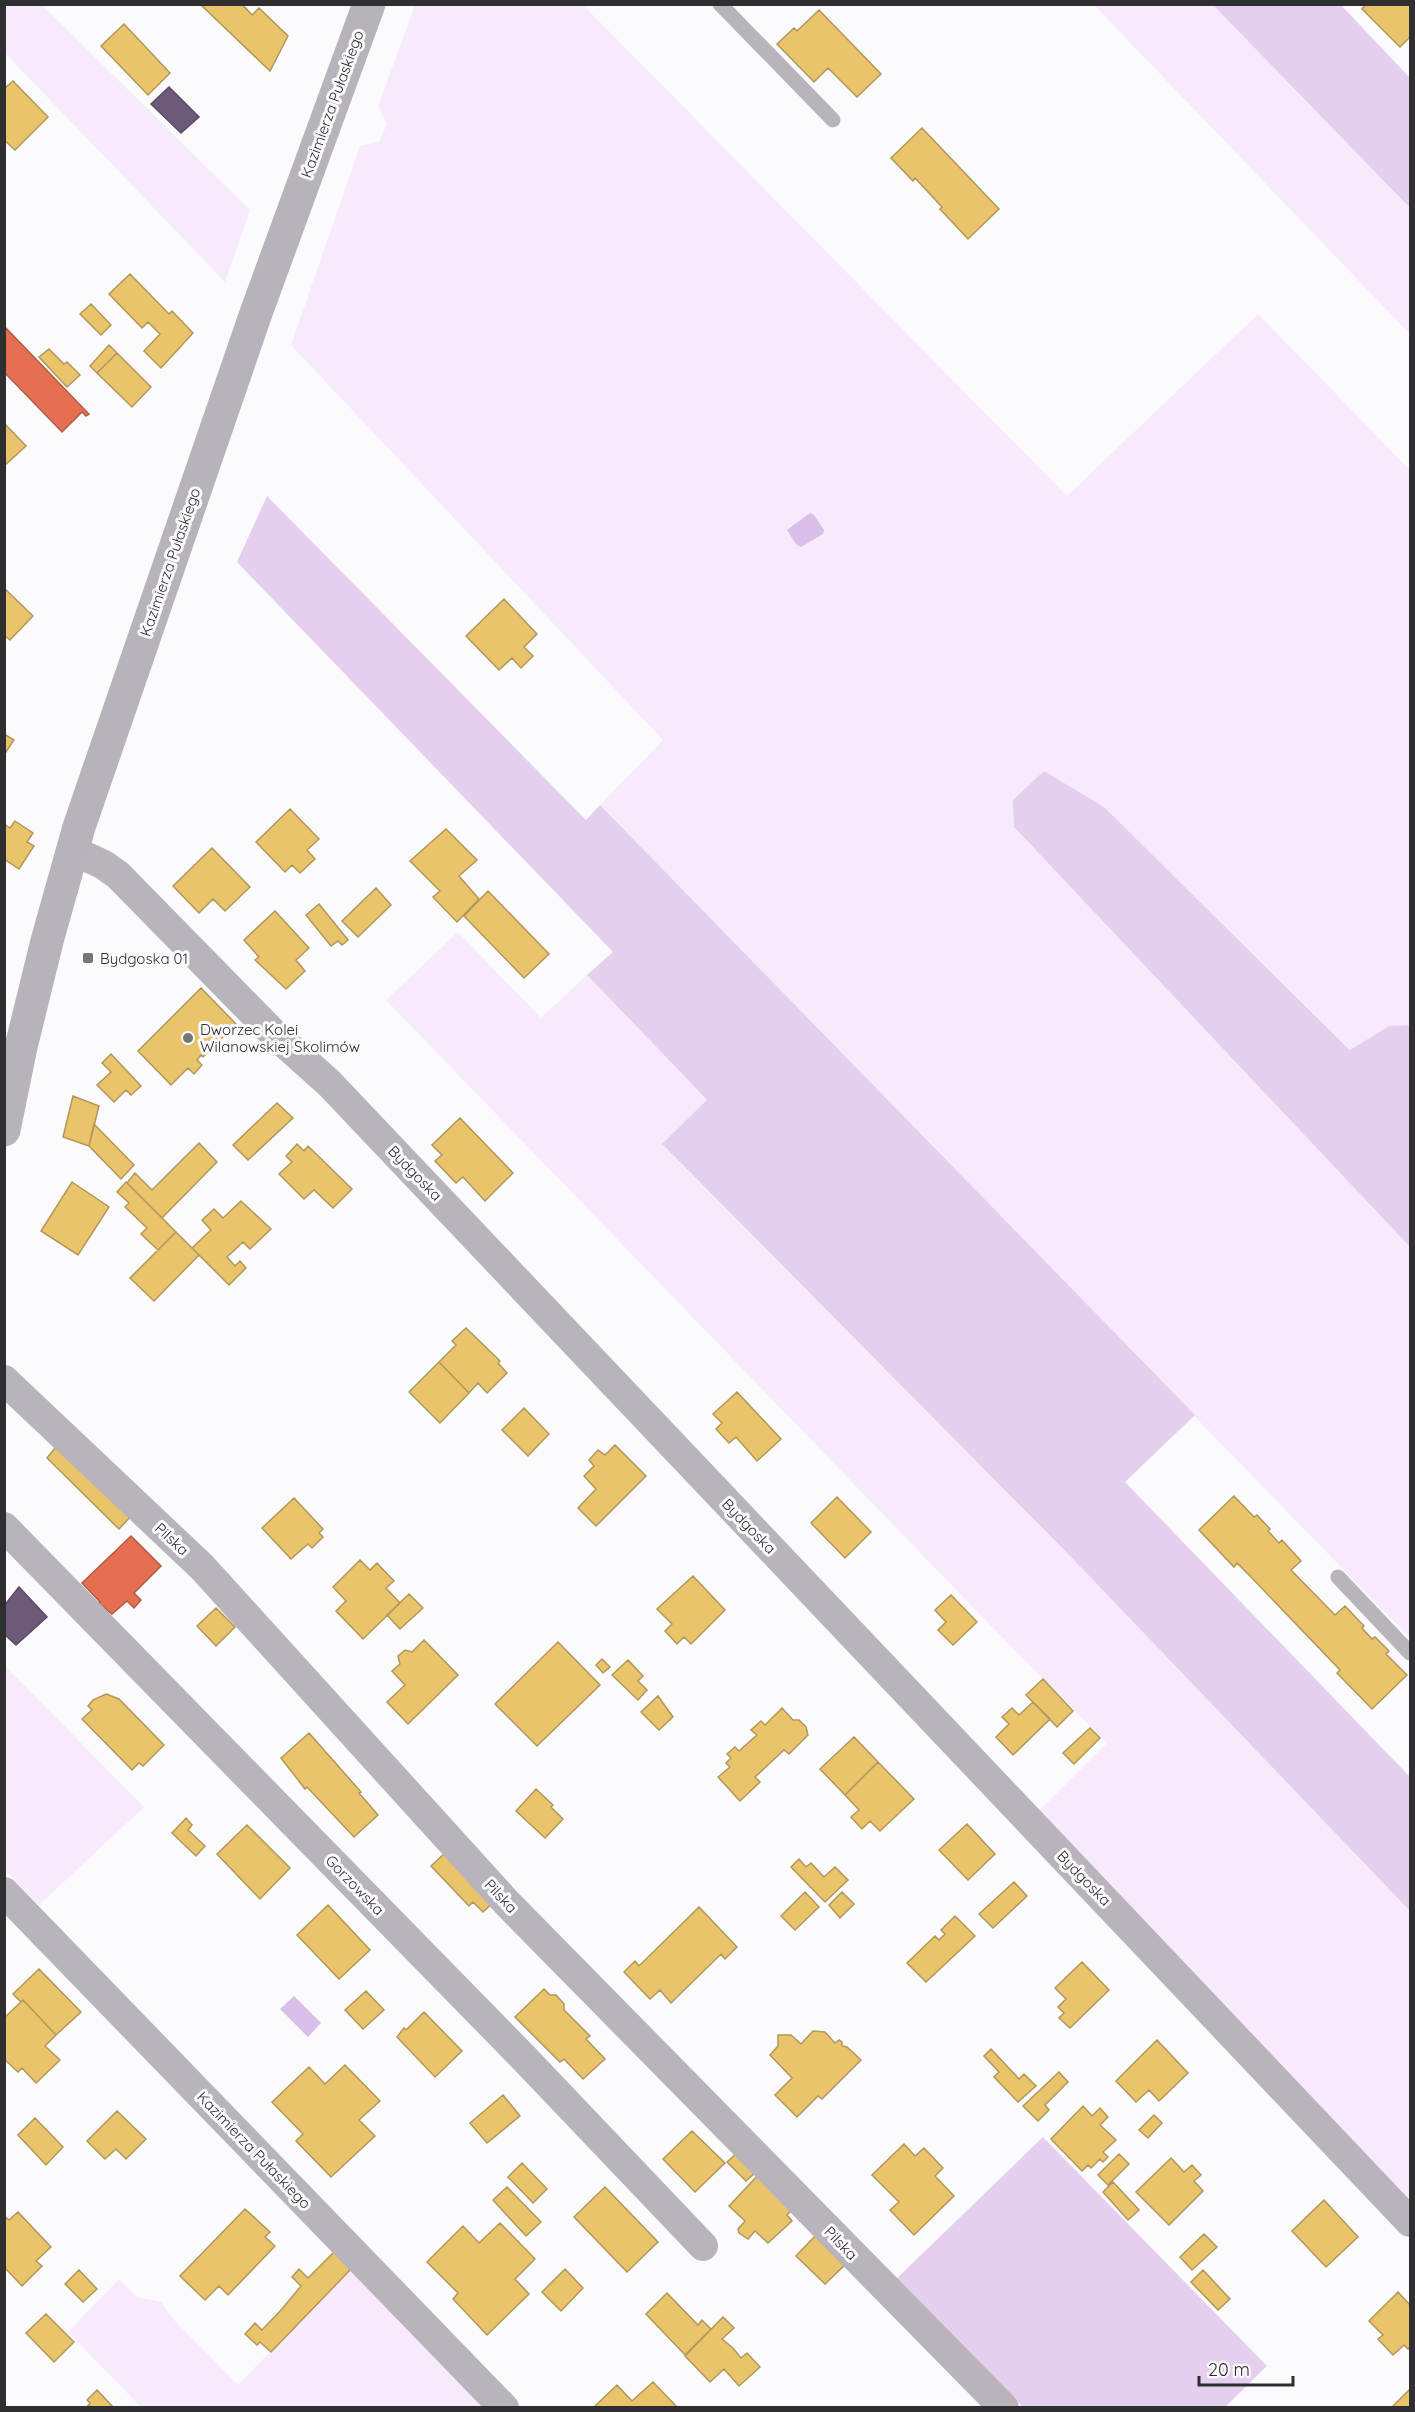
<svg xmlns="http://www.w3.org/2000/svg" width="1415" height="2412" font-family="Quicksand,sans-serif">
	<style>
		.green { fill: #f7eafd }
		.forest { fill: #e5cfef }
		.water { fill: #dbbee7 }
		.homes { fill: #e9c46a; stroke: #b19759; stroke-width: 1.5 }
		.shops { fill: #e76f51; stroke: #b05c47; stroke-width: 1.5 }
		.offices { fill: #6d597a; stroke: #5a4c64; stroke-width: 1.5 }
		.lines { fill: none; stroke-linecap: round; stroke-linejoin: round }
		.service { stroke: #b9b3bb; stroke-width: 15 }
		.minor { stroke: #b9b3bb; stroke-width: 30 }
		.secondary { stroke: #b8b3bb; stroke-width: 33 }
		.poi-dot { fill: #767577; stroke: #fcf9fd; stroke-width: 2 }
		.labels { text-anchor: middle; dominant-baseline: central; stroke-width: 6; stroke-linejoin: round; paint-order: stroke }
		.street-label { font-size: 15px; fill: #2f2e30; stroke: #fcf9fd }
		.poi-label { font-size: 15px; fill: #2f2e30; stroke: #fcf9fd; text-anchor: start }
	</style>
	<rect width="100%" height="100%" fill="#fbfafc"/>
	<!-- green -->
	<path class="green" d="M5 4 42 5 250 210 225 282 5 53Z
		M415 5H583L1067 496 1258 314 1410 470V1025L1389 1026 1351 1050 1104 807 1014 827 1410 1247V1638L600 805 663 740 291 345 360 146 379 142 387 124 378 107Z
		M1094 5H1213L1410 208V334Z
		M458 932 541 1018 587 975 707 1101 662 1145 1071 1557 1410 1911V2200L1035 1815 1107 1743 996 1631 386 1000Z
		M4 1665 144 1807 39 1905 5 1870Z
		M351 2269 485 2407H141L68 2332 119 2279 137 2297 161 2302 175 2321 238 2385Z"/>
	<!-- forest -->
	<path class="forest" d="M1213 5H1341L1410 78V208Z
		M267 496 586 820 600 805 1195 1415 1125 1482 1410 1777V1911L1071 1557 662 1144 707 1100 587 975 613 952 237 562Z
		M1044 771 1104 807 1350 1050 1389 1026 1410 1025V1247L1014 827 1013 800Z
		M1043 2137 1267 2366 1225 2407H1023L893 2282Z"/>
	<!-- water -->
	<path class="water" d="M810 513 814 515 824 530 823 534 801 547 796 544 787 530Z
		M294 1996 321 2023 308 2037 280 2009Z"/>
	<!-- homes -->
	<path class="homes" d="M200 4H242L252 15 259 8 288 36 270 71Z
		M1366 4H1410V37L1400 47 1362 9Z
		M819 10 881 74 857 97 828 68 814 82 777 44 794 28 797 31Z
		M124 24 170 73 148 95 101 46Z
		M13 81 48 117 15 150 4 140V89Z
		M922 128 999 209 968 239 940 209 942 207 915 178 913 181 891 158Z
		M130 274 169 314 172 311 193 333 161 368 144 351 160 334 148 322 142 328 109 294Z
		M91 304 111 325 101 335 80 314Z
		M109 345 117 353 97 373 90 366Z
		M49 349 64 364 67 362 80 375 67 387 39 357Z
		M117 353 151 387 132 407 97 373Z
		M4 423 26 446 4 466Z
		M4 588 33 616 10 640 4 635Z
		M504 599 537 634 524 647 533 656 521 668 512 658 499 670 466 636Z
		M4 734 14 740 4 755Z
		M290 809 319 839 307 850 315 859 300 873 292 865 285 872 256 842Z
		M15 821 33 833 27 842 34 846 19 869 4 859V824L10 828Z
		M446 829 477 860 459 876 479 899 457 922 433 897 440 891 410 861Z
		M212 848 250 887 225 911 213 899 199 913 173 886Z
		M376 888 391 905 358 937 342 921Z
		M488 891 549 954 524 978 464 916Z
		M319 904 348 940 342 945 338 941 331 946 306 915Z
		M275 911 309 948 296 960 305 971 286 989 255 960 259 957 244 940Z
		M201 988 236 1024 203 1057 201 1055 197 1060 202 1065 194 1074 188 1068 171 1085 138 1051Z
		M111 1054 141 1086 131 1095 126 1090 114 1102 97 1085 111 1072 102 1063Z
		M73 1096 99 1106 89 1146 63 1137Z
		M277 1103 293 1118 248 1160 233 1145Z
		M460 1118 513 1173 485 1201 463 1177 456 1183 435 1161 442 1155 432 1145Z
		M94 1124 134 1165 121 1179 89 1146Z
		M199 1143 217 1162 162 1218 127 1183 135 1173 152 1190Z
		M297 1144 304 1151 308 1146 352 1189 333 1208 314 1190 304 1199 279 1174 292 1162 286 1156Z
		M72 1182 109 1207 78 1255 41 1231Z
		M126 1182 176 1232 158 1250 141 1234 147 1228 125 1207 129 1203 117 1192Z
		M241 1201 271 1229 250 1249 243 1242 227 1257 235 1266 240 1261 246 1268 229 1285 192 1248 211 1230 202 1220 214 1209 223 1218Z
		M176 1232 199 1255 154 1301 130 1278Z
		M466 1328 500 1361 498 1363 507 1373 487 1393 478 1383 469 1393 439 1362 456 1345 452 1341Z
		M439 1362 469 1393 440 1423 409 1392Z
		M737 1392 781 1439 757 1461 736 1437 729 1443 716 1429 722 1423 713 1414Z
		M524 1408 549 1434 528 1456 502 1430Z
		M59 1443 133 1514 119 1529 47 1458Z
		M615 1445 646 1476 596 1526 578 1508 596 1489 584 1476 594 1466 589 1460 598 1450 605 1455Z
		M1234 1496 1254 1517 1257 1515 1270 1529 1268 1531 1279 1543 1282 1540 1301 1561 1291 1570 1335 1615 1345 1606 1364 1626 1362 1628 1372 1639 1375 1637 1389 1651 1386 1654 1407 1675 1372 1709 1337 1673 1340 1670 1250 1576 1237 1563 1234 1567 1199 1530Z
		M837 1497 871 1532 845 1558 811 1523Z
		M294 1498 323 1529 319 1533 323 1537 312 1548 308 1544 291 1559 262 1528Z
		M360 1560 370 1570 377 1563 394 1581 386 1588 400 1603 363 1639 336 1611 346 1601 333 1587Z
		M693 1576 725 1610 691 1644 684 1637 677 1644 665 1631 672 1624 657 1609Z
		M409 1594 423 1608 400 1629 387 1615Z
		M951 1595 977 1622 953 1645 938 1630 946 1622 935 1610Z
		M216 1608 235 1627 216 1646 197 1626Z
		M424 1640 458 1675 408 1724 387 1702 405 1685 392 1671 400 1664 398 1656 405 1650 412 1652Z
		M558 1642 600 1685 537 1746 495 1704Z
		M602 1659 610 1667 603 1673 596 1665Z
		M628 1660 643 1676 638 1681 647 1690 638 1700 612 1675Z
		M1043 1679 1073 1711 1057 1727 1026 1695Z
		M106 1694 119 1699 164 1745 143 1766 139 1763 132 1770 82 1719 92 1710 88 1706 93 1700Z
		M658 1696 673 1717 659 1730 641 1712Z
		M1033 1702 1050 1719 1013 1755 996 1737 1009 1724 1002 1717 1012 1708 1019 1715Z
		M782 1708 793 1720H799L806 1727 808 1735 789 1754 784 1750 755 1777 760 1782 740 1801 718 1777 730 1767 726 1763 731 1758 727 1754 735 1747 739 1751 757 1735 751 1730 761 1721 765 1725Z
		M1090 1728 1100 1738 1074 1764 1063 1753Z
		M309 1733 361 1792 359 1793 378 1815 354 1837 307 1787 305 1789 281 1758Z
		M854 1737 878 1762 845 1795 820 1769Z
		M878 1762 914 1799 880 1831 870 1821 862 1829 851 1817 859 1810 845 1795Z
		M536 1789 553 1805 551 1807 563 1819 545 1838 516 1811Z
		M186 1818 192 1825 188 1830 205 1846 196 1856 172 1833Z
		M967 1824 995 1854 968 1880 939 1850Z
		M247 1825 290 1868 260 1899 217 1854Z
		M445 1853 496 1900 483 1912 473 1902 469 1906 431 1866Z
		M799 1859 806 1867 811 1863 824 1877 835 1867 848 1880 825 1902 791 1867Z
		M1014 1882 1027 1896 993 1928 979 1914Z
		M805 1892 819 1907 795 1930 781 1916Z
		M842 1892 854 1904 840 1918 829 1905Z
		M328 1905 370 1950 339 1979 297 1935Z
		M699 1907 737 1947 725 1959 721 1954 671 2003 660 1990 650 1999 624 1972 635 1961 639 1966Z
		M955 1916 975 1936 926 1982 907 1963 935 1936 939 1940 945 1934 941 1930Z
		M1082 1962 1109 1990 1070 2028 1059 2018 1064 2013 1058 2007 1066 1999 1055 1988Z
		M39 1969 81 2012 56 2035 23 2000 21 2002 13 1994Z
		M544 1989 550 1995H556L564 2004V2010L590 2036 586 2039 605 2059 583 2079 564 2059 560 2062 515 2017Z
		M366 1991 384 2010 363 2029 345 2010Z
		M23 2000 56 2035 45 2046 60 2060 36 2083 22 2068 18 2072 4 2059V2018Z
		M424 2012 462 2051 435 2077 397 2037 404 2028 406 2030Z
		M813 2031 825 2032 835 2043 839 2040 842 2042V2046L847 2047 861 2060 822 2099 818 2096 797 2117 775 2095 792 2078 770 2055 778 2046V2035H791L801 2044Z
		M1157 2040 1188 2073 1159 2101 1149 2090 1136 2102 1116 2081Z
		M991 2049 1019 2079 1024 2074 1036 2086 1018 2102 994 2077 999 2072 984 2056Z
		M345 2065 380 2101 359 2120 375 2136 331 2177 296 2141 303 2134 272 2102 309 2067 325 2084Z
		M1059 2072 1068 2082 1045 2105 1049 2110 1038 2121 1023 2106Z
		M503 2095 520 2116 487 2143 470 2123Z
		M1083 2106 1092 2116 1100 2108 1108 2117 1100 2125 1116 2140 1103 2152 1108 2157 1103 2162 1100 2159 1091 2168 1088 2165 1082 2171 1051 2139Z
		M117 2111 146 2139 126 2159 116 2149 105 2159 87 2141Z
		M1154 2115 1162 2123 1148 2138 1139 2130Z
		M35 2118 63 2147 46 2165 18 2135Z
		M692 2131 725 2163 695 2192 663 2159Z
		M904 2144 915 2156 924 2148 943 2168 935 2176 954 2196 914 2235 890 2210 899 2202 872 2175Z
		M738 2152 757 2171 746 2181 727 2162Z
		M1119 2154 1129 2164 1108 2185 1098 2175Z
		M1171 2158 1184 2172 1192 2165 1201 2175 1194 2181 1203 2191 1169 2225 1136 2192Z
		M522 2163 547 2189 533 2203 508 2177Z
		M761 2172 795 2206 787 2215 792 2221 768 2243 755 2231 748 2239 739 2233 738 2229 745 2221 729 2206Z
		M1113 2182 1139 2210 1128 2220 1103 2192Z
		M507 2187 541 2222 526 2236 493 2200Z
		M605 2187 658 2242 627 2272 574 2217Z
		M1324 2200 1358 2237 1326 2267 1292 2231Z
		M245 2209 270 2232 265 2237 275 2246 228 2295 219 2286 205 2300 180 2276Z
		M18 2212 51 2247 36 2261 42 2266 22 2286 4 2267V2216L9 2220Z
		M500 2223 535 2259 515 2279 529 2294 487 2335 453 2299 458 2293 427 2262 463 2226 479 2243Z
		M818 2233 847 2263 825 2284 796 2256Z
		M1204 2234 1217 2247 1192 2270 1180 2257Z
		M334 2252 351 2269 271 2352 260 2342 257 2345 245 2334 255 2323 262 2330 282 2309 301 2286 292 2277 299 2269 308 2278Z
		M565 2269 583 2288 561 2311 542 2292Z
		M79 2270 97 2289 83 2302 65 2284Z
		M1203 2270 1230 2299 1218 2310 1191 2282Z
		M1398 2292 1410 2305V2346L1408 2349 1404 2345 1393 2355 1378 2339 1383 2335 1369 2321Z
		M667 2293 698 2325 702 2320 711 2329 685 2355 646 2314Z
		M46 2314 74 2342 54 2362 26 2333Z
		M723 2317 734 2328 722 2339 733 2348 741 2358 747 2353 760 2367 739 2386 724 2369 710 2382 685 2356Z
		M653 2382 678 2408H593L617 2385 632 2401Z
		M1410 2389V2408H1391Z
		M97 2390 114 2408H86L90 2403 87 2400Z"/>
	<!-- shops -->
	<path class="shops" d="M4 326 89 414 86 416 82 412 62 432 4 372Z
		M131 1536 161 1566 134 1593 141 1600 134 1608 127 1601 112 1614 98 1603 100 1602 82 1583Z"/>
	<!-- offices -->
	<path class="offices" d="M169 87 199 117 181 133 151 104Z
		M19 1587 47 1617 16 1645 4 1634V1606Z"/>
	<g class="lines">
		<!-- service -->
		<path class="service" d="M720 4 833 120
			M1338 1577 1410 1653"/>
		<!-- minor -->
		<path class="minor" d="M72 850 104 865 118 875 273 1033 329 1083 1410 2222
			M4 1380 202 1567 507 1903 1004 2408
			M4 1527 523 2057 703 2246
			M4 1892 504 2408"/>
		<!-- secondary -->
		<path class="secondary" d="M4 1130 21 1047 47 941 79 827 256 313 369 4"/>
	</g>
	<!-- markers -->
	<g class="poi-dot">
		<rect x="82" y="952" width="12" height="12" rx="3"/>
		<circle cx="188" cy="1038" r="6"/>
	</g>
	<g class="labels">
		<!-- street labels -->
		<g class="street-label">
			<text transform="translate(332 104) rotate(-70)">Kazimierza Pułaskiego</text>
			<text transform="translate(170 562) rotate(-71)">Kazimierza Pułaskiego</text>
			<text transform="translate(415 1173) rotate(46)">Bydgoska</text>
			<text transform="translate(749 1526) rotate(46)">Bydgoska</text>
			<text transform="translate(172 1539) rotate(43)">Pilska</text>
			<text transform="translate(1084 1878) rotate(46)">Bydgoska</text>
			<text transform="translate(355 1885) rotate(46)">Gorzowska</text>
			<text transform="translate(501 1896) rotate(47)">Pilska</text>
			<text transform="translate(254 2150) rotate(46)">Kazimierza Pułaskiego</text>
			<text transform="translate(841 2243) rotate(46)">Pilska</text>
		</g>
		<!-- poi labels -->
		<g class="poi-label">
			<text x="100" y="958">Bydgoska 01</text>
			<text x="200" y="1029">Dworzec Kolei<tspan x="200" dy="17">Wilanowskiej Skolimów</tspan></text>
		</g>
	</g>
	<!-- border -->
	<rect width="1415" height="2412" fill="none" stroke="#2f2e30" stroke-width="12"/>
	<!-- scale -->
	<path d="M1199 2376v9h94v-9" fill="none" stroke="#2f2e30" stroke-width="3"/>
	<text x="1208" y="2376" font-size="18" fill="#2f2e30" stroke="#fcf9fd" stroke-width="4.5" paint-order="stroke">20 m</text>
</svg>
